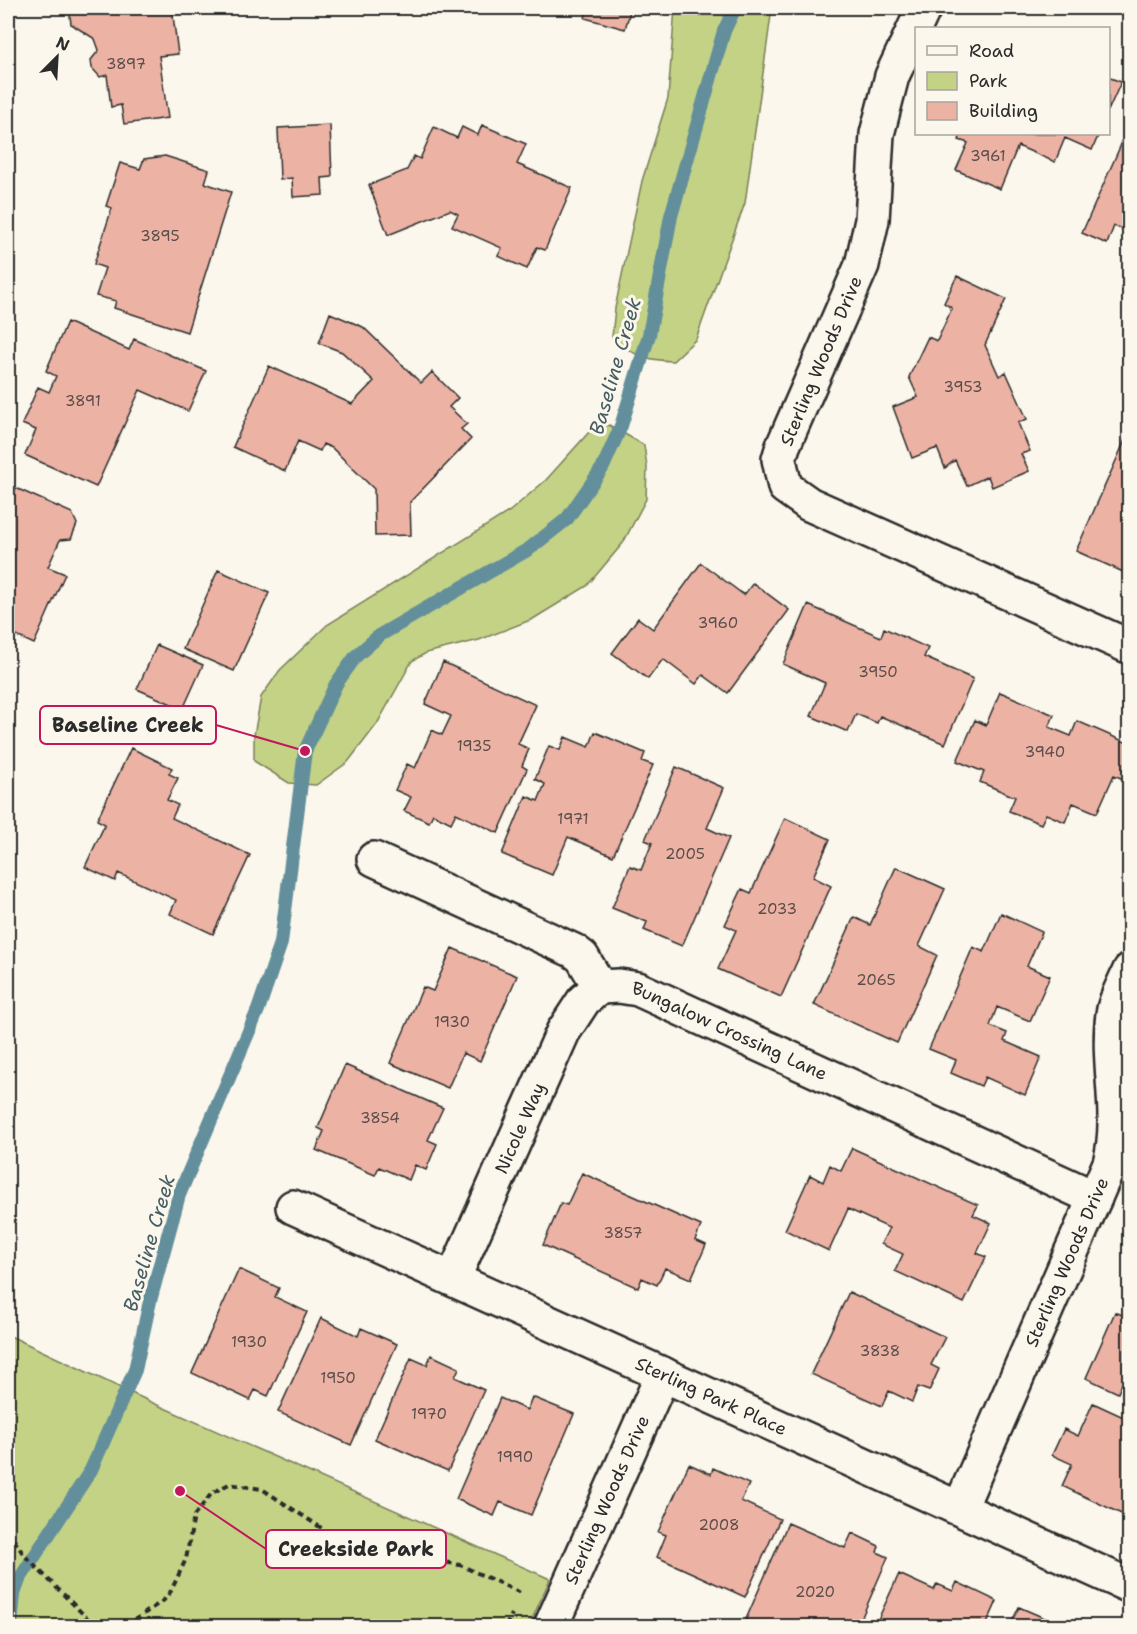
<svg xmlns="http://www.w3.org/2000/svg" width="1137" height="1634" font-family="'Shantell Sans',sans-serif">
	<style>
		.green { fill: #c4d286; stroke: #787e58; stroke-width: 1.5 }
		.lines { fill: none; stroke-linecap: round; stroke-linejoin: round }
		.stream { stroke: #628f9b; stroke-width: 14 }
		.building { fill: #ecb3a5; stroke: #2b2b2b; stroke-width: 1.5 }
		.minor-casing { stroke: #2b2b2b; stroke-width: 38 }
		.path { stroke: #2b2b2b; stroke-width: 4; stroke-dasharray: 6 4.5; stroke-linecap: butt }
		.minor { stroke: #fbf7ec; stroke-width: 33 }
		.labels { text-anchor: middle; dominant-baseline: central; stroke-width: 6; stroke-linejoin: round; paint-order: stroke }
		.number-label { font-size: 15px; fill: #5b4d4a }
		.street-label { font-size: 18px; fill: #2b2b2b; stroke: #fbf7ec }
		.water-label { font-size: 20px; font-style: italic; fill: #465d63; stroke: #fbf7ec }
		.leader { fill: none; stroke: #c2185b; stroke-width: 2 }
		.callout-dot { fill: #c2185b; stroke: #fbf7ec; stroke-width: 2 }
		.callout { fill: #fbf7ec; stroke: #c2185b; stroke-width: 2 }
		.callout-label { font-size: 20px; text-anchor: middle; font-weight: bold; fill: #2b2b2b }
	</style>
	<rect width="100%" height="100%" fill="#fbf7ec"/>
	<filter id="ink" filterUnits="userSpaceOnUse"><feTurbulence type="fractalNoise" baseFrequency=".0167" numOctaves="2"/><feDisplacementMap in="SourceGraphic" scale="12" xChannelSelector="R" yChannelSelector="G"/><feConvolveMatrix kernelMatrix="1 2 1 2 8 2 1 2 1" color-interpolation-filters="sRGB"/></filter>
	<g filter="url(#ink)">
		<!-- green -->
		<path class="green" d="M675 8H772L745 203 696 339 673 361C645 360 633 356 612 337L615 308 642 181 668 98Z
			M609 425 644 445 647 467 646 499 623 543 587 586 533 619 479 640 426 653 412 661 377 724 348 762 316 785 289 783 254 761V735L261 697 280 670 327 625 510 511 546 480 591 430Z
			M8 1335 153 1403 550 1579 529 1626H8Z"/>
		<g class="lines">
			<!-- stream -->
			<path class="stream" d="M11 1626 14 1594 19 1580 91 1470 135 1370 150 1301 179 1195 258 1010 281 943 305 751 336 684 356 656 380 635 529 549 567 519 603 467 621 426 649 335 671 216 724 31 735 8"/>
		</g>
		<!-- building -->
		<path class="building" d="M69 8H172L178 54 159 56 168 118 124 124 121 105 111 107 107 75 100 77 92 68 91 60 99 50 95 39 71 24Z
			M588 8H631L625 29 585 18Z
			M1108 77 1121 82 1108 111Z
			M1130 124V232L1114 226 1107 244 1082 233Z
			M330 125 332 177 322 178 323 195 293 197 292 178 280 179 278 128Z
			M482 125 526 144 517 164 572 188 545 250 537 247 527 269 498 256 502 248 452 226 458 214 450 210 388 235 369 185 407 170 414 156 420 159 434 127 457 138 462 127 478 135Z
			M961 134H1099L1092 150 1065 138 1055 162 1018 146 1000 189 956 170 968 143 959 140Z
			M165 156 209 170 205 183 231 192 187 332 114 308 116 301 96 296 105 268 94 264 112 208 106 206 120 163 140 169 144 159Z
			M957 276 1006 299 985 345 999 376 1006 372 1027 419 1018 423 1030 451 1021 454 1029 471 992 487 988 476 967 486 955 460 945 468 937 448 912 458 893 407 918 397 909 377 928 337 937 341 952 308 944 303Z
			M330 313 363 327 421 383 432 372 458 398 449 407 467 424 461 429 471 439 410 502 411 535 375 536 374 489 332 448 323 444 320 451 298 441 285 471 233 447 269 366 352 404 374 381 342 352 319 343Z
			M67 322 129 350 134 339 206 371 188 411 140 390 96 487 25 455 36 430 22 424 38 387 49 392 56 376 46 371Z
			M1126 438 1130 440V575L1076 551Z
			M9 485 72 513 77 524 71 539 60 540 48 567 65 574 34 644 8 632Z
			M701 563 744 595 753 583 789 610 728 693 703 675 696 684 663 659 648 679 612 653 638 618 653 629Z
			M218 570 269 593 234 671 183 649Z
			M808 605 881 637 884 628 928 648 924 657 973 679 945 744 880 716 877 723 856 714 848 732 811 716 825 683 783 664Z
			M157 645 203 665 183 709 137 689Z
			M443 662 536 705 518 744 529 749 522 766 527 769 498 833 456 813 451 823 433 814 429 822 404 811 411 797 395 790 407 764 415 768 432 730 442 735 451 716 425 704Z
			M1000 692 1054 715 1049 727 1071 736 1077 721 1130 744V763L1123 779 1114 775 1097 813 1073 803 1065 822 1046 814 1041 824 1009 811 1015 797 980 782 984 772 957 761 975 720 986 725Z
			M595 732 645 753 642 761 653 765 613 856 568 837 552 875 502 854 526 796 538 801 545 784 535 779 549 746 560 750 565 737 589 747Z
			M131 748 172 768 169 774 178 778 167 800 178 805 172 818 250 855 213 934 170 914 176 900 118 873 115 881 85 867 105 824 97 820Z
			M676 767 724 788 707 828 729 838 682 946 644 930 647 922 612 908 630 866 641 870 652 843 645 840Z
			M785 818 830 839 813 877 831 886 781 997 718 969 736 930 725 925 742 889 751 893Z
			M896 867 945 889 919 946 937 955 897 1043 814 1005 854 917 870 925Z
			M1001 913 1042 932 1027 966 1050 976 1030 1021 997 1007 990 1026 1007 1033 1004 1041 1041 1057 1025 1095 985 1077 981 1086 951 1073 956 1060 929 1049 973 947 984 952Z
			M452 948 517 976 480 1061 463 1053 448 1088 390 1063 423 987 433 991Z
			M345 1065 443 1108 428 1140 437 1144 426 1170 415 1165 409 1180 379 1167 375 1175 316 1150 324 1131 318 1128Z
			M852 1148 978 1205 973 1215 991 1223 977 1253 986 1257 964 1303 895 1271 903 1254 881 1244 889 1228 848 1209 829 1251 785 1230 810 1175 823 1182 830 1165 841 1171Z
			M582 1173 701 1226 695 1240 706 1245 691 1279 665 1268 657 1285 642 1278 638 1288 543 1245 561 1203 567 1205Z
			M239 1269 279 1288 275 1297 307 1312 268 1396 255 1390 250 1400 192 1373Z
			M849 1292 945 1337 931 1365 939 1369 929 1391 918 1387 912 1402 889 1391 882 1406 811 1374Z
			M1115 1312 1130 1318V1387L1122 1384 1118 1393 1086 1378Z
			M321 1318 358 1336 361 1328 397 1344 351 1445 278 1412Z
			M431 1355 459 1368 455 1377 484 1390 448 1471 375 1439 411 1358 427 1365Z
			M532 1397 574 1414 531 1515 500 1502 494 1516 456 1499 500 1398 527 1410Z
			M1093 1403 1130 1420V1518L1062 1486 1072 1464 1052 1455 1064 1429 1078 1436Z
			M689 1464 711 1474 713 1468 749 1484 741 1501 780 1519 745 1597 657 1557 666 1535 658 1532Z
			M788 1523 845 1548 852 1533 879 1546 877 1552 888 1557 858 1626H743Z
			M899 1574 934 1590 937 1584 953 1591 957 1582 997 1601 986 1626H875Z
			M1019 1607 1063 1626H1010Z"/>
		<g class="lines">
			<!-- minor casing -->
			<g class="minor-casing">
				<g id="minor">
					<path d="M924 8 892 76 877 134 872 220 862 265 783 446 779 459 785 487 809 504 1130 647"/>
					<path id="s1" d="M374 859 574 951 582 957 600 987 619 986 638 989 1095 1198"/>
					<path id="s2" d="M293 1207 1130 1586"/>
					<path id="s3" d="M453 1279 563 1032 584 1000 600 987"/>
					<path id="s4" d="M960 1508 1110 1163C1123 1115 1106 1064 1113 1014 1115 999 1124 984 1130 970"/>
					<path id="s5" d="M551 1626 663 1374"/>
				</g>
			</g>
			<!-- path -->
			<path class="path" d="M8 1531 24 1555 95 1626
				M126 1626 164 1600 171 1591 186 1559 194 1516 212 1493 229 1484 262 1489 329 1533 381 1550 460 1565 523 1594
				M506 1626 512 1614"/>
			<!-- minor -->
			<use href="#minor" class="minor"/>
		</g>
	</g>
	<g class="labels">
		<!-- number labels -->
		<g class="number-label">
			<text x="126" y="64">3897</text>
			<text x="988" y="156">3961</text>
			<text x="160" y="236">3895</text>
			<text x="963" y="387">3953</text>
			<text x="83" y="401">3891</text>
			<text x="718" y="623">3960</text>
			<text x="878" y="672">3950</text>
			<text x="474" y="746">1935</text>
			<text x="1045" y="752">3940</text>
			<text x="573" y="819">1971</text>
			<text x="685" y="854">2005</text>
			<text x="777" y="909">2033</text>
			<text x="876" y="980">2065</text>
			<text x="452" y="1022">1930</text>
			<text x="380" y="1118">3854</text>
			<text x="623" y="1233">3857</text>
			<text x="249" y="1342">1930</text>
			<text x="880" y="1351">3838</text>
			<text x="338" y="1378">1950</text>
			<text x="429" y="1414">1970</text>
			<text x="515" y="1457">1990</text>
			<text x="719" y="1525">2008</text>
			<text x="815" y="1592">2020</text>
		</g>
		<!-- street labels -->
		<g class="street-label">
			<text transform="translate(821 361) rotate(-67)">Sterling Woods Drive</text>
			<text stroke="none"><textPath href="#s1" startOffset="404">Bungalow Crossing Lane</textPath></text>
			<text stroke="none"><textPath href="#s3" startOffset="165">Nicole Way</textPath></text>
			<text stroke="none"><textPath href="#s4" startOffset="268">Sterling Woods Drive</textPath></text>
			<text stroke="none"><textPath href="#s2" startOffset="459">Sterling Park Place</textPath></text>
			<text stroke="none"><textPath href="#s5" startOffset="138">Sterling Woods Drive</textPath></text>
		</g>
		<!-- water labels -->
		<g class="water-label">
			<text transform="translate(615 366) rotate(-74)">Baseline Creek</text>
			<text transform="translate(149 1243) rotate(-74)">Baseline Creek</text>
		</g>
	</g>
	<!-- callouts -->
	<path class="leader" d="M305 751L216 725M180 1491L266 1549"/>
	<g class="callout-dot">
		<circle cx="305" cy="751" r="6"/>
		<circle cx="180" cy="1491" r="6"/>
	</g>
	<g class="callout">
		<rect x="40" y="706" width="176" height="38" rx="6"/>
		<rect x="266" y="1530" width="180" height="38" rx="6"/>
	</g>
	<g class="callout-label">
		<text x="128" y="732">Baseline Creek</text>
		<text x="356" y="1556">Creekside Park</text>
	</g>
	<!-- margin -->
	<rect width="1137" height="1634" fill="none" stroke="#fbf7ec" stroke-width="30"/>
	<rect x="15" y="15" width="1107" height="1604" fill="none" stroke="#2b2b2b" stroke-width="2" filter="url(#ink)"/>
	<!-- legend -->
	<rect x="915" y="27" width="195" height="108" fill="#fbf7ec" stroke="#a8a59f" stroke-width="1.5"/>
	<rect x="927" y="46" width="30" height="9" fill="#fbf7ec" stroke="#a8a59f" stroke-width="1.5"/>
	<text x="969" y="57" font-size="18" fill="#2b2b2b">Road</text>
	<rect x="927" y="72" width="30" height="18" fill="#c4d286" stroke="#a8a59f" stroke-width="1.5"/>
	<text x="969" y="87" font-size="18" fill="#2b2b2b">Park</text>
	<rect x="927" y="102" width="30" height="18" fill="#ecb3a5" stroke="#a8a59f" stroke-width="1.5"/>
	<text x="969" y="117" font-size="18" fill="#2b2b2b">Building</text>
	<!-- north arrow -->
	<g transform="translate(57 57) rotate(24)" stroke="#fbf7ec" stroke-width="4.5" paint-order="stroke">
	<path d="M0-4.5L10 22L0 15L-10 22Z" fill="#2b2b2b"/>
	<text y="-9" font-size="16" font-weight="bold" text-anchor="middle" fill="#2b2b2b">N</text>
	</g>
</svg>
